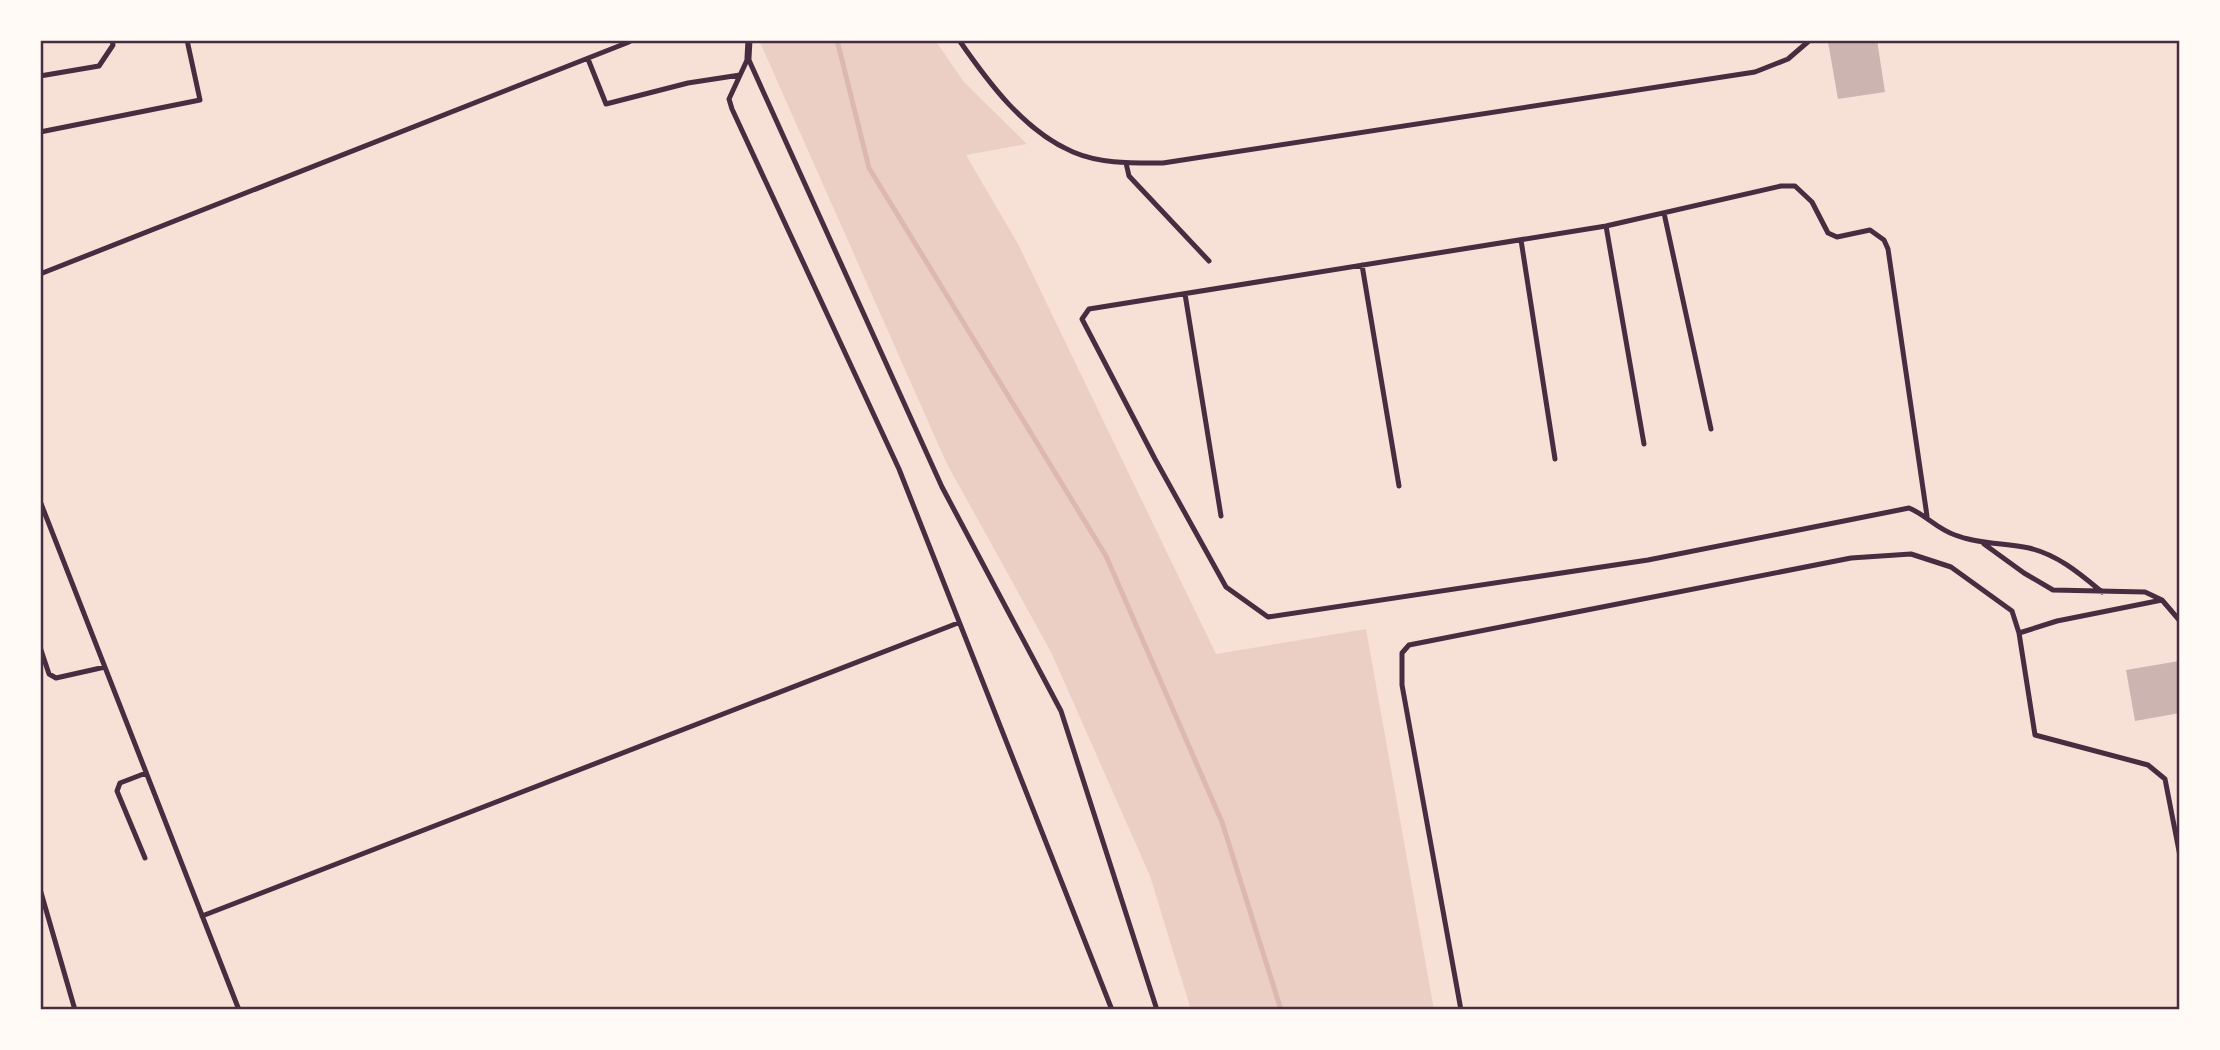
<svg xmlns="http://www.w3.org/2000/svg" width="2220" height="1050" font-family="Cabin,sans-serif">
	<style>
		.green { fill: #ebcfc5 }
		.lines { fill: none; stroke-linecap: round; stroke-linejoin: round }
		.stream { stroke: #dcb8b0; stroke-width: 5 }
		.building { fill: #ccb4b1 }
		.service { stroke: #4a2c40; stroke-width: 5 }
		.minor { stroke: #4a2c40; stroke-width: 7 }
		.neatline { fill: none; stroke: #4a2c40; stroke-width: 2.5 }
	</style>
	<rect width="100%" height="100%" fill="#f7e1d7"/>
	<!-- green -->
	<path class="green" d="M759 40H935L964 82 1027 144 966 155 1018 244 1216 654 1366 629 1434 1010H1191L1150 876 1051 652 946 462Z"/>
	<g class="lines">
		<!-- stream -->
		<path class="stream" d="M837 40 869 168 1106 556 1222 822 1281 1010"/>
	</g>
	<!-- building -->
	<path class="building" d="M1839 40H1877L1885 92 1838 99 1828 42Z
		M2179 661 2180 713 2135 721 2126 670Z"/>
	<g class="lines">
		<!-- service -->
		<path class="service" d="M959 40C988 82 1024 131 1073 152 1101 164 1132 163 1163 163L1755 72 1788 59 1810 40
			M748 58 942 487 1061 711 1157 1010
			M748 58 729 99 732 109 899 469 1112 1010
			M588 59 606 104 688 83 740 75
			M40 76 99 66 113 45 112 40
			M40 132 200 100 187 40
			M1126 163 1129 176 1209 261
			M1664 213 1711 429
			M1606 226 1644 444
			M1521 240 1555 459
			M1362 265 1399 486
			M40 274 629 42
			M1185 294 1221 516
			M40 501 239 1010
			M1927 516 1888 249 1884 240 1870 230 1837 237 1828 233 1812 202 1795 186H1781L1606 226 1089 309 1082 319 1155 459 1226 587 1268 617 1648 560 1909 508C1926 515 1937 529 1955 535 1978 544 2004 543 2029 548 2058 555 2079 573 2102 592
			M1984 544 2024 573 2053 590 2145 592 2162 600 2180 621
			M2019 633 2057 621 2162 600
			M40 647 49 674 56 678 105 667
			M145 858 117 791 120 783 146 773
			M40 889 75 1010
			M202 916 958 623
			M1461 1010 1402 685V653L1409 645 1851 558 1911 554 1951 567 2012 611 2019 633 2035 735 2148 765 2165 779 2180 856"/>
		<!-- minor -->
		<path class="minor" d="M748 58 749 40"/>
	</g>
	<!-- border -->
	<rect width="2220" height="1050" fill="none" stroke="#fffaf5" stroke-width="84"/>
	<rect x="42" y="42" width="2136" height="966" class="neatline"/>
</svg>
